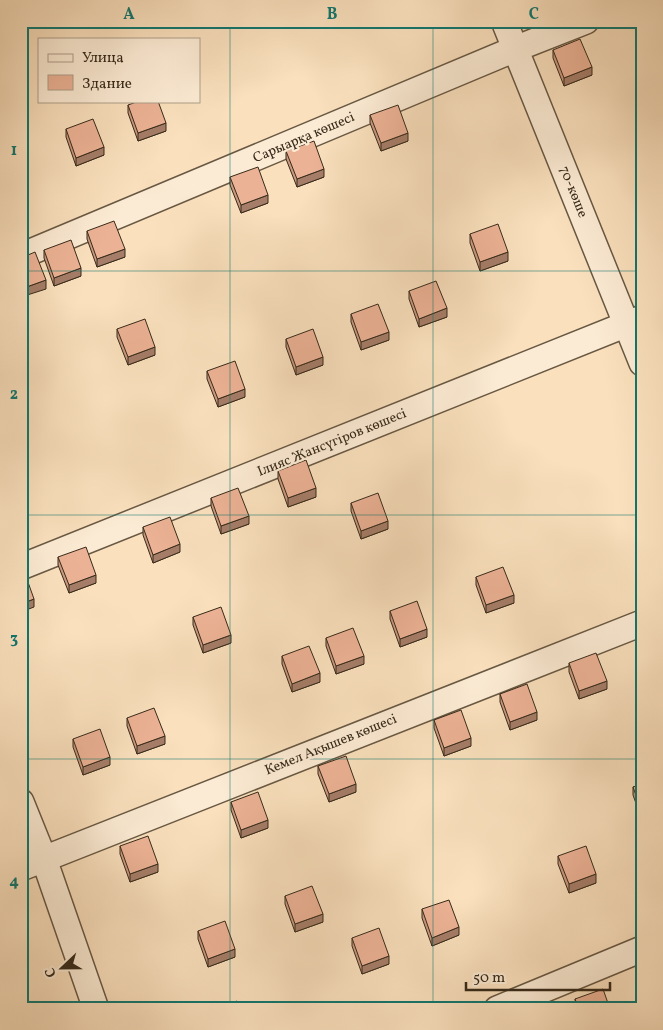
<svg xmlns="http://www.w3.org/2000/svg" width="663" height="1030" font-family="Vollkorn,serif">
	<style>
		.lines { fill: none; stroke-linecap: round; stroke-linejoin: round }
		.minor-casing { stroke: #685843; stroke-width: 28 }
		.minor { stroke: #fcebd4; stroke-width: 25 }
		.wall { fill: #cb9980; stroke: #372a1a }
		.shaded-wall { fill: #a57d68; stroke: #372a1a }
		.building { fill: #ecb295; stroke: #372a1a }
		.grid { fill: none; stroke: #0f766e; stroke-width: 1; stroke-opacity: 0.55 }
		.labels { text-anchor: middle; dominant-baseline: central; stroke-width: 4.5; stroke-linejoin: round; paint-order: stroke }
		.street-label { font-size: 14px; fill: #372a1a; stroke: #fcebd4 }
		.neatline { fill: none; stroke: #0f766e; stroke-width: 2 }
		.grid-label { font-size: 16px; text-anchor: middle; font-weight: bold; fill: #0f766e }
	</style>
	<rect width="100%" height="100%" fill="#fae0bd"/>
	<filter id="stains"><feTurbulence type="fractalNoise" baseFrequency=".004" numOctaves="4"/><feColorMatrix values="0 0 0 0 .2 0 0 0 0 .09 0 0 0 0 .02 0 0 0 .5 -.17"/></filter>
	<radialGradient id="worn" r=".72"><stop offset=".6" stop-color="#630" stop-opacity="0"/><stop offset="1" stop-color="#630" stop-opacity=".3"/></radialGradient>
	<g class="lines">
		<!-- minor casing -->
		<g class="minor-casing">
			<path id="minor" d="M504 21 642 363
				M21 256 515 49 586 21
				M21 567 642 318
				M21 802 44 859 96 1009
				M21 868 642 623
				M497 1009 642 949"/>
		</g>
		<!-- minor -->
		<use href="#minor" class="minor"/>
	</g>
	<!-- wall -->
	<path class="wall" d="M553 50 592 75 564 86 553 58Z
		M128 105 166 131 138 141 128 113Z
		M370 115 408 141 381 151 370 123Z
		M66 129 104 155 76 166 66 137Z
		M286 151 324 177 297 187 286 159Z
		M230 177 268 203 241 213 230 185Z
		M87 231 125 257 97 267 87 239Z
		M470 234 508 261 480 271 470 243Z
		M44 250 81 276 54 286 44 258Z
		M409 291 447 317 419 327 409 299Z
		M351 314 389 340 361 350 351 322Z
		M117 329 155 355 128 365 117 337Z
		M286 339 323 365 296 375 286 347Z
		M207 371 245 397 218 407 207 379Z
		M278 471 316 497 288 507 278 479Z
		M211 498 249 524 221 534 211 506Z
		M351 503 388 529 361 539 351 511Z
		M143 527 180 552 153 563 143 535Z
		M58 557 96 583 69 593 58 565Z
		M476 577 514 603 486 613 476 585Z
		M390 611 427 637 400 647 390 619Z
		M193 617 231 643 203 653 193 625Z
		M326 638 364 664 336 674 326 646Z
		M282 656 320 682 292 692 282 664Z
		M569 663 607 689 579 699 569 672Z
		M500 694 537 720 510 730 500 702Z
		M127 718 165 744 137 754 127 726Z
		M434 720 471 746 444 756 434 728Z
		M73 739 110 765 83 775 73 747Z
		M318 766 356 792 329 802 318 774Z
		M642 784V820L633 795V787Z
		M231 802 268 828 241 838 231 810Z
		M120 846 158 872 130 882 120 854Z
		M558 856 596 883 569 893 558 864Z
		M285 896 323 922 295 932 285 904Z
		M422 909 459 935 432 946 422 918Z
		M198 931 235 957 208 967 198 939Z
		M352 938 389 964 362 974 352 946Z
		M575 999 610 1009H576Z"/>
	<!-- shaded-wall -->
	<path class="shaded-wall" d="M592 67V75L564 86V78Z
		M166 123V131L138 141V133Z
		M408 133V141L381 151V143Z
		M104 147V155L76 166V158Z
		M324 169V177L297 187V179Z
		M268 195V203L241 213V205Z
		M125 249V257L97 267V259Z
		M508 252V261L480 271V262Z
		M81 268V276L54 286V278Z
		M46 280V289L21 297V289Z
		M447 308V317L419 327V319Z
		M389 332V340L361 350V342Z
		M155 347V355L128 365V357Z
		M323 357V365L296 375V367Z
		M245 389V397L218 407V399Z
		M316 488V497L288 507V498Z
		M249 516V524L221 534V526Z
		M388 521V529L361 539V531Z
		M180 544V552L153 563V555Z
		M96 575V583L69 593V585Z
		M514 595V603L486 613V605Z
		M34 599V607L21 612V604Z
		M427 629V637L400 647V639Z
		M231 635V643L203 653V645Z
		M364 656V664L336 674V666Z
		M320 673V682L292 692V684Z
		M607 681V689L579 699V691Z
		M537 712V720L510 730V722Z
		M165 736V744L137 754V746Z
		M471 738V746L444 756V748Z
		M110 757V765L83 775V767Z
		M356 784V792L329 802V794Z
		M268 820V828L241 838V830Z
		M158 864V872L130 882V874Z
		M596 874V883L569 893V884Z
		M323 914V922L295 932V924Z
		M459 927V935L432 946V938Z
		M235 949V957L208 967V959Z
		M389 956V964L362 974V966Z"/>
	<!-- building -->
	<path class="building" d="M580 39 592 67 564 78 553 50Z
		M139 101H158L166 123 138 133 128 105Z
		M398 105 408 133 381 143 370 115Z
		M93 119 104 147 76 158 66 129Z
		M314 141 324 169 297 179 286 151Z
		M258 167 268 195 241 205 230 177Z
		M114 221 125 249 97 259 87 231Z
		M498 224 508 252 480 262 470 234Z
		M71 240 81 268 54 278 44 250Z
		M35 252 46 280 21 289V258Z
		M436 281 447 308 419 319 409 291Z
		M378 304 389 332 361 342 351 314Z
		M145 319 155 347 128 357 117 329Z
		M313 329 323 357 296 367 286 339Z
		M235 361 245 389 218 399 207 371Z
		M306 460 316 488 288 498 278 471Z
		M238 488 249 516 221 526 211 498Z
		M378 493 388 521 361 531 351 503Z
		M170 517 180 544 153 555 143 527Z
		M86 547 96 575 69 585 58 557Z
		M503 567 514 595 486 605 476 577Z
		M24 571 34 599 21 604V572Z
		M417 601 427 629 400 639 390 611Z
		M221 607 231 635 203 645 193 617Z
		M353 628 364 656 336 666 326 638Z
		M309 646 320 673 292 684 282 656Z
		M596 653 607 681 579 691 569 663Z
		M527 684 537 712 510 722 500 694Z
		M154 708 165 736 137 746 127 718Z
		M461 710 471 738 444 748 434 720Z
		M100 729 110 757 83 767 73 739Z
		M346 756 356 784 329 794 318 766Z
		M642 784V812L633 787Z
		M258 792 268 820 241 830 231 802Z
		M148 836 158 864 130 874 120 846Z
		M586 846 596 874 569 884 558 856Z
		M312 886 323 914 295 924 285 896Z
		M449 900 459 927 432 938 422 909Z
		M225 921 235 949 208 959 198 931Z
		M379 928 389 956 362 966 352 938Z
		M603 989 610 1009H579L575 999Z
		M237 1001 240 1009H217Z
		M556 1004 557 1009H544Z"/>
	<!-- grid -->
	<path class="grid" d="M230 21V1009M433 21V1009M21 271H642M21 515H642M21 759H642"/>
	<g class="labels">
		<!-- street labels -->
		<g class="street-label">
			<text transform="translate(304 138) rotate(-23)">Сарыарқа көшесі</text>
			<text transform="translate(573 192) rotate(68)">70-көше</text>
			<text transform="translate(332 443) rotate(-22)">Ілияс Жансүгіров көшесі</text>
			<text transform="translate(331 745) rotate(-22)">Кемел Ақышев көшесі</text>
		</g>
	</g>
	<!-- margin -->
	<rect width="663" height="1030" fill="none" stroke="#fae0bd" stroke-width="55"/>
	<!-- legend -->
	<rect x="38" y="38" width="162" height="65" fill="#fcebd4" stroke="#ad9e8a"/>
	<rect x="48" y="54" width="25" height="8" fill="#fcebd4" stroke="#ad9e8a"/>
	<text x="82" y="62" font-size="15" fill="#372a1a">Улица</text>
	<rect x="48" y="75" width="25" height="15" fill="#ecb295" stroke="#ad9e8a"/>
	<text x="82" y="88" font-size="15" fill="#372a1a">Здание</text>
	<!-- north arrow -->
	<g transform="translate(62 968) rotate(248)" stroke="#fcebd4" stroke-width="4" paint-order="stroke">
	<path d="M0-4L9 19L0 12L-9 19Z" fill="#372a1a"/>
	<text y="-8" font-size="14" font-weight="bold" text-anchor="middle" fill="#372a1a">С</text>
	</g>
	<!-- scale -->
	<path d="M466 982v8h144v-8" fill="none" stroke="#372a1a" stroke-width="2.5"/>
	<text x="473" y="982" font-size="15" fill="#372a1a" stroke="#fcebd4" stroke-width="4" paint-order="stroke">50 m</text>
	<rect x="28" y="28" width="608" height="974" class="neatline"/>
	<g class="grid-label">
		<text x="129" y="19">A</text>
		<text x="332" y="19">B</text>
		<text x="534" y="19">C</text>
		<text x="14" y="155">1</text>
		<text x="14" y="399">2</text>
		<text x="14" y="643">3</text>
		<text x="14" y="886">4</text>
	</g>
	<rect width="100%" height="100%" filter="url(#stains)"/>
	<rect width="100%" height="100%" fill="url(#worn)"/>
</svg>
